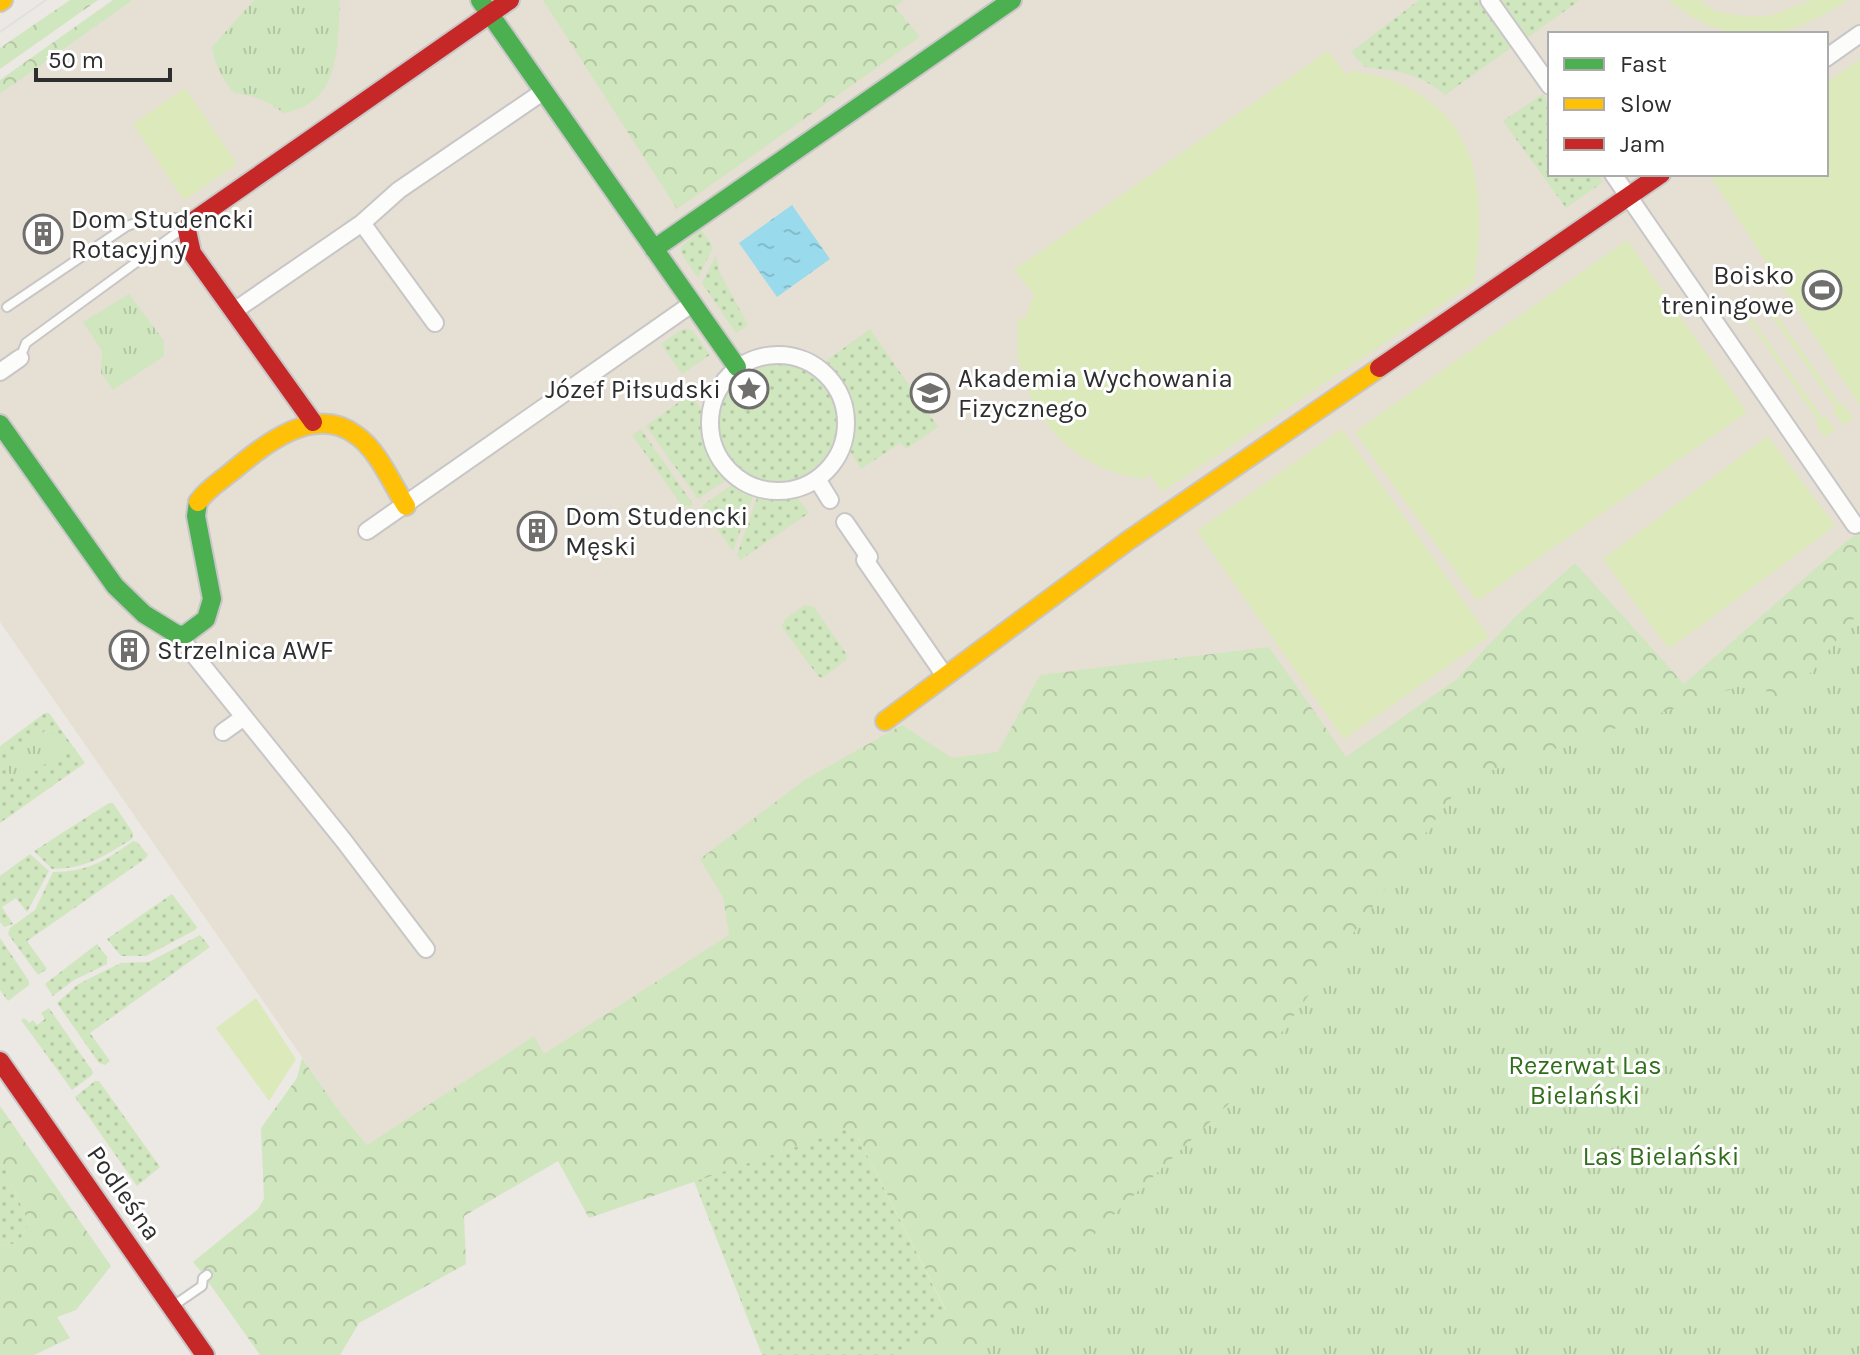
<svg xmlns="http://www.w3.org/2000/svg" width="1860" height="1355" font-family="Karla,sans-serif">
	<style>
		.education { fill: #e6dfd3; fill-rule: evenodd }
		.grass { fill: url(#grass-dots) }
		.forest { fill: url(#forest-crowns) }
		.park { fill: url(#park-tufts) }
		.pitch { fill: #dceabb }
		.water { fill: url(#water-ripples) }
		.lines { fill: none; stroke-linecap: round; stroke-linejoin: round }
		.lane-casing { stroke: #c8c6c7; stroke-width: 12 }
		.street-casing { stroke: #c8c6c7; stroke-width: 20 }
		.fast-casing { stroke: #c8c6c7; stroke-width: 22 }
		.slow-casing { stroke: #c8c6c7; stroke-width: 22 }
		.jam-casing { stroke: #c8c6c7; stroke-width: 22 }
		.lane { stroke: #fcfcfb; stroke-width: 8 }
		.street { stroke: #fcfcfb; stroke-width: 16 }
		.fast { stroke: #4caf50; stroke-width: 18 }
		.slow { stroke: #ffc107; stroke-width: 18 }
		.jam { stroke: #c62828; stroke-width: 18 }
		.tram { stroke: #dfe0e1; stroke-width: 2 }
		.labels { text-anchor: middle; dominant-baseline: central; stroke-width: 6; stroke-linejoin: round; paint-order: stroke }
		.poi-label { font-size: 26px; fill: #2e2e2e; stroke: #fff; text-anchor: start }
		.park-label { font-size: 26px; fill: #316e1b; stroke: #fff }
		.street-label { font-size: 26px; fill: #2e2e2e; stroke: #fff }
	</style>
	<defs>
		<pattern id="grass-dots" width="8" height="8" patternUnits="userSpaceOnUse" patternTransform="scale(2)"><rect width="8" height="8" fill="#d0e6be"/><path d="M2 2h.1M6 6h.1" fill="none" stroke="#b3c6a4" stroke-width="1.8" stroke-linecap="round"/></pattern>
		<pattern id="forest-crowns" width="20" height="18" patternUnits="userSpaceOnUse" patternTransform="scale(2)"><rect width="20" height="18" fill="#d0e6be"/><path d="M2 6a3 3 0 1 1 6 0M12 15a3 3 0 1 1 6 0" fill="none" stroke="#b3c6a4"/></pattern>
		<pattern id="park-tufts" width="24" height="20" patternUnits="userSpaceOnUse" patternTransform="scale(2)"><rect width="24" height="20" fill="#d0e6be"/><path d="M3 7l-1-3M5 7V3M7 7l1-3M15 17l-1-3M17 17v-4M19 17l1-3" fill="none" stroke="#b3c6a4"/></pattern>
		<pattern id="water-ripples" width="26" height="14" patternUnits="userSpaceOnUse" patternTransform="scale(2)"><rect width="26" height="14" fill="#99dbec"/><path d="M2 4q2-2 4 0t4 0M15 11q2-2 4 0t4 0" fill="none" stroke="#84bccb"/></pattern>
	</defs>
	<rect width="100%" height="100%" fill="#ece8e4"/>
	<!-- education -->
	<path class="education" d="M133 0H1860V612L1786 705 544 1055 533 1037 367 1145 340 1112 0 622V94ZM1550 34H1826V174H1550Z"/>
	<!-- grass -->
	<path class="grass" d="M1419 0H1479L1512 47 1445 95C1419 73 1398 71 1365 67L1351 52Z
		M1500 0H1580L1527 38Z
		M1543 94 1550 104V174H1597L1603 182 1566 208 1503 121Z
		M701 229 713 247 698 278 681 253V247Z
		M716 255 719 271 748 325 736 333 702 283Z
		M687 329 692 330 710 355 682 374 661 344 681 330Z
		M870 329 938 427 906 449 900 443 861 469 848 448C857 416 851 385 826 361Z
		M719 423a60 60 0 1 1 120 0a60 60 0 1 1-120 0Z
		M690 394 703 411C701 438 710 459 728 479L698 499 646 426Z
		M641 429 693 504 688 507 687 505 683 507 632 435Z
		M733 484 754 493 733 551 703 509V505Z
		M758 495 770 497 796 496 809 513 740 560 737 555Z
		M805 605 814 607 847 655 846 660 822 678 818 676 782 627 785 619Z
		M45 713H49L85 763 0 823V746Z
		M109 803H113L133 833 132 839C102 857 88 868 52 869L34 851Z
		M133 841 137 842 148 855 145 859 27 941 47 969 38 975 8 934 10 928 35 910 53 872C88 872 105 861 133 841Z
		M30 854 49 871 27 912 16 898 2 907 13 924 4 927 0 922V876Z
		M172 894 197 927 195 930 146 956H121L107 939Z
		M200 935 210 947 90 1033 110 1061 105 1065 99 1063 57 1003 77 985 94 976 121 963 149 962Z
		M0 938 29 981V985L8 1001 0 990Z
		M97 944 107 957V964L74 980 53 996 45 984Z
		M49 1008 93 1072 92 1075 72 1090 21 1020 24 1018 29 1023 33 1020 37 1025 45 1019 41 1013Z
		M95 1081H99L160 1167 137 1186 75 1097Z
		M853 1127 946 1311 895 1355H762L694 1181Z
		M0 1164 7 1172 29 1224 18 1243 0 1246Z"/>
	<!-- forest -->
	<path class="forest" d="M70 0H98L0 69V48Z
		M113 0H133L0 94V80Z
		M543 0H904L895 7 920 37 677 209Z
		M1860 533V1355H895L946 1310 853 1127 589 1218 558 1161 464 1216 466 1264 359 1323 340 1355H260L207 1280 211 1278 207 1271 202 1273 193 1262 258 1209 264 1199 261 1128 297 1078 302 1058 340 1112 367 1145 534 1036 544 1054 729 935 723 897 700 859 806 779 902 725 952 758 998 752 1040 675 1269 647 1346 757 1457 679 1515 617 1575 563 1684 684 1848 540Z
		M0 1106 111 1266 76 1310 57 1317 70 1338 34 1355H0V1246L18 1243 29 1224 7 1172 0 1164Z"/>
	<!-- park -->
	<path class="park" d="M254 0H339L340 2C337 48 341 104 283 113 269 101 253 95 234 93 222 78 215 66 212 47Z
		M129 294 164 341V356L113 390 101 373 102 351 83 322Z
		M1860 611V1355H968L1242 1091 1261 1061 1464 780 1752 682 1786 703Z
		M49 728 65 750 17 784 1 762Z"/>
	<!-- pitch -->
	<path class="pitch" d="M1669 0H1699L1717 12 1749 17 1772 15 1812 0H1848C1785 42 1730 51 1669 0Z
		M1328 51 1348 77 1350 70C1365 74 1383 76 1398 83 1485 121 1485 201 1474 283L1162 492 1148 472 1146 479C1088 473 1041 434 1024 379 1022 371 1018 363 1018 355 1017 343 1018 330 1018 318L1025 319 1034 294 1014 270Z
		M1860 59V406L1709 174H1826V83Z
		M185 88 237 164 184 200 133 124Z
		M1627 240 1747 412 1477 601 1355 432Z
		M1767 302 1840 405 1843 404 1853 418 1843 425 1833 411 1836 408 1763 304Z
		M1748 314 1822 417 1825 416 1835 430 1825 437 1815 423 1818 420 1745 316Z
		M1342 429 1489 637 1344 739 1197 531Z
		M1768 436 1835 526 1669 649 1603 559Z
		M256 998 296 1059 269 1101 216 1028Z"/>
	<!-- water -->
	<path class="water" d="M792 205 830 259 777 297 739 243Z"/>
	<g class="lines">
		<!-- lane casing -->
		<g class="lane-casing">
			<path id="lane" d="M7 307 127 226 147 219 178 218 186 226 26 343 20 358
				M173 1306 202 1286 203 1278 207 1275"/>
		</g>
		<!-- street casing -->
		<g class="street-casing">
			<path id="street" d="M1489 0 1550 86
				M1826 58 1860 34
				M1613 174 1855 525
				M362 223 435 323
				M234 311 362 223 399 190 544 91
				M710 423a68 68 0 1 1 136 0a68 68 0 1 1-136 0Z
				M0 372 20 358
				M817 479 830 500
				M845 522 869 557 865 560 945 676
				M367 531 693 303
				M178 635 344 841 426 949
				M223 732 244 717"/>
		</g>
		<!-- fast casing -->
		<g class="fast-casing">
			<path id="fast" d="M480 0 737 367
				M654 249 1012 0
				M0 424 115 586 144 614 178 635 186 634 206 619 212 599 196 516 198 502"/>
		</g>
		<!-- slow casing -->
		<g class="slow-casing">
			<path id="slow" d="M0 2 3 0
				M198 502C206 490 219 482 230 473 263 446 313 403 356 435 378 450 392 484 406 506
				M885 721 1129 540 1379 368"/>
		</g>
		<!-- jam casing -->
		<g class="jam-casing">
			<path id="jam" d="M1379 368 1661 174
				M313 422 192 253 186 226 510 0
				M0 1061 205 1355"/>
		</g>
		<!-- lane -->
		<use href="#lane" class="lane"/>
		<!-- street -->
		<use href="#street" class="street"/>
		<!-- fast -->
		<use href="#fast" class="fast"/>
		<!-- slow -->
		<use href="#slow" class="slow"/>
		<!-- jam -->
		<use href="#jam" class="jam"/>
		<!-- tram -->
		<path class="tram" d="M0 32 46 0"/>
	</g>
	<!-- icons -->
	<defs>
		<g id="building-ring" transform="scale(2)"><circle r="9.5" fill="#fff" stroke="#706f6e" stroke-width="1.5"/><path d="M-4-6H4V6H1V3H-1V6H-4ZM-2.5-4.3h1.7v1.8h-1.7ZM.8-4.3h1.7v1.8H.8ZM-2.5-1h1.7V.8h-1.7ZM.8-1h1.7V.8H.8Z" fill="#706f6e"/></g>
		<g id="stadium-ring" transform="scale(2)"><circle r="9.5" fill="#fff" stroke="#706f6e" stroke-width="1.5"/><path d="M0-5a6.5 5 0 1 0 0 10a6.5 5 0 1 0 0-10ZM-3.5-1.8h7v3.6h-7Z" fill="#706f6e"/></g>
		<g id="sight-ring" transform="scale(2)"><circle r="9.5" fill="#fff" stroke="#706f6e" stroke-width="1.5"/><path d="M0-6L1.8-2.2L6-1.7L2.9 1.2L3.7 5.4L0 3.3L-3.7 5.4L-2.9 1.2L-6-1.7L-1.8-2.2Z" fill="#706f6e"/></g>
		<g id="university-ring" transform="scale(2)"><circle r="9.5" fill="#fff" stroke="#706f6e" stroke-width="1.5"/><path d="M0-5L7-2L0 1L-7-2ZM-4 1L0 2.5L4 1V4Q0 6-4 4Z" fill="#706f6e"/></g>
	</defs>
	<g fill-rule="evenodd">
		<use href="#building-ring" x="43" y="234"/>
		<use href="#stadium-ring" x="1822" y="290"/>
		<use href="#sight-ring" x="749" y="389"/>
		<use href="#university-ring" x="930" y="393"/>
		<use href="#building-ring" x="537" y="531"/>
		<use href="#building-ring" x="129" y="650"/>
	</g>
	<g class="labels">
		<!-- poi labels -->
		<g class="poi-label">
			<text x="71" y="219">Dom Studencki<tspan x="71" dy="30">Rotacyjny</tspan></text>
			<text x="1794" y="275" text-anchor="end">Boisko<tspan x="1794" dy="30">treningowe</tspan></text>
			<text x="958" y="378">Akademia Wychowania<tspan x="958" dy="30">Fizycznego</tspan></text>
			<text x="721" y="389" text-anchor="end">Józef Piłsudski</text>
			<text x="565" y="516">Dom Studencki<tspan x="565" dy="30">Męski</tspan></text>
			<text x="157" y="650">Strzelnica AWF</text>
		</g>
		<!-- park labels -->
		<g class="park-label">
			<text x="1585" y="1065">Rezerwat Las<tspan x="1585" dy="30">Bielański</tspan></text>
			<text x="1661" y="1156">Las Bielański</text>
		</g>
		<!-- street labels -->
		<g class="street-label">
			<text transform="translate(124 1193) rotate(55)">Podleśna</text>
		</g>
	</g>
	<!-- legend -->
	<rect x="1548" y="32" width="280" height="144" fill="#ffffff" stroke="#ababab" stroke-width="2"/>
	<rect x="1564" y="58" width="40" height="12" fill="#4caf50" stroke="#ababab" stroke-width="2"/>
	<text x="1620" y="72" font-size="24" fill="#2e2e2e">Fast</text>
	<rect x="1564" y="98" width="40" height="12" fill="#ffc107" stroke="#ababab" stroke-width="2"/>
	<text x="1620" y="112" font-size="24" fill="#2e2e2e">Slow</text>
	<rect x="1564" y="138" width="40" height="12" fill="#c62828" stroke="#ababab" stroke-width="2"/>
	<text x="1620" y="152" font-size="24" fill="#2e2e2e">Jam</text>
	<!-- scale -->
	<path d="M36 68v12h134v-12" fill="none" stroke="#2e2e2e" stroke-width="4"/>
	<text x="48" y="68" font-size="24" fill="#2e2e2e" stroke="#ffffff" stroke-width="6" paint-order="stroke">50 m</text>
</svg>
